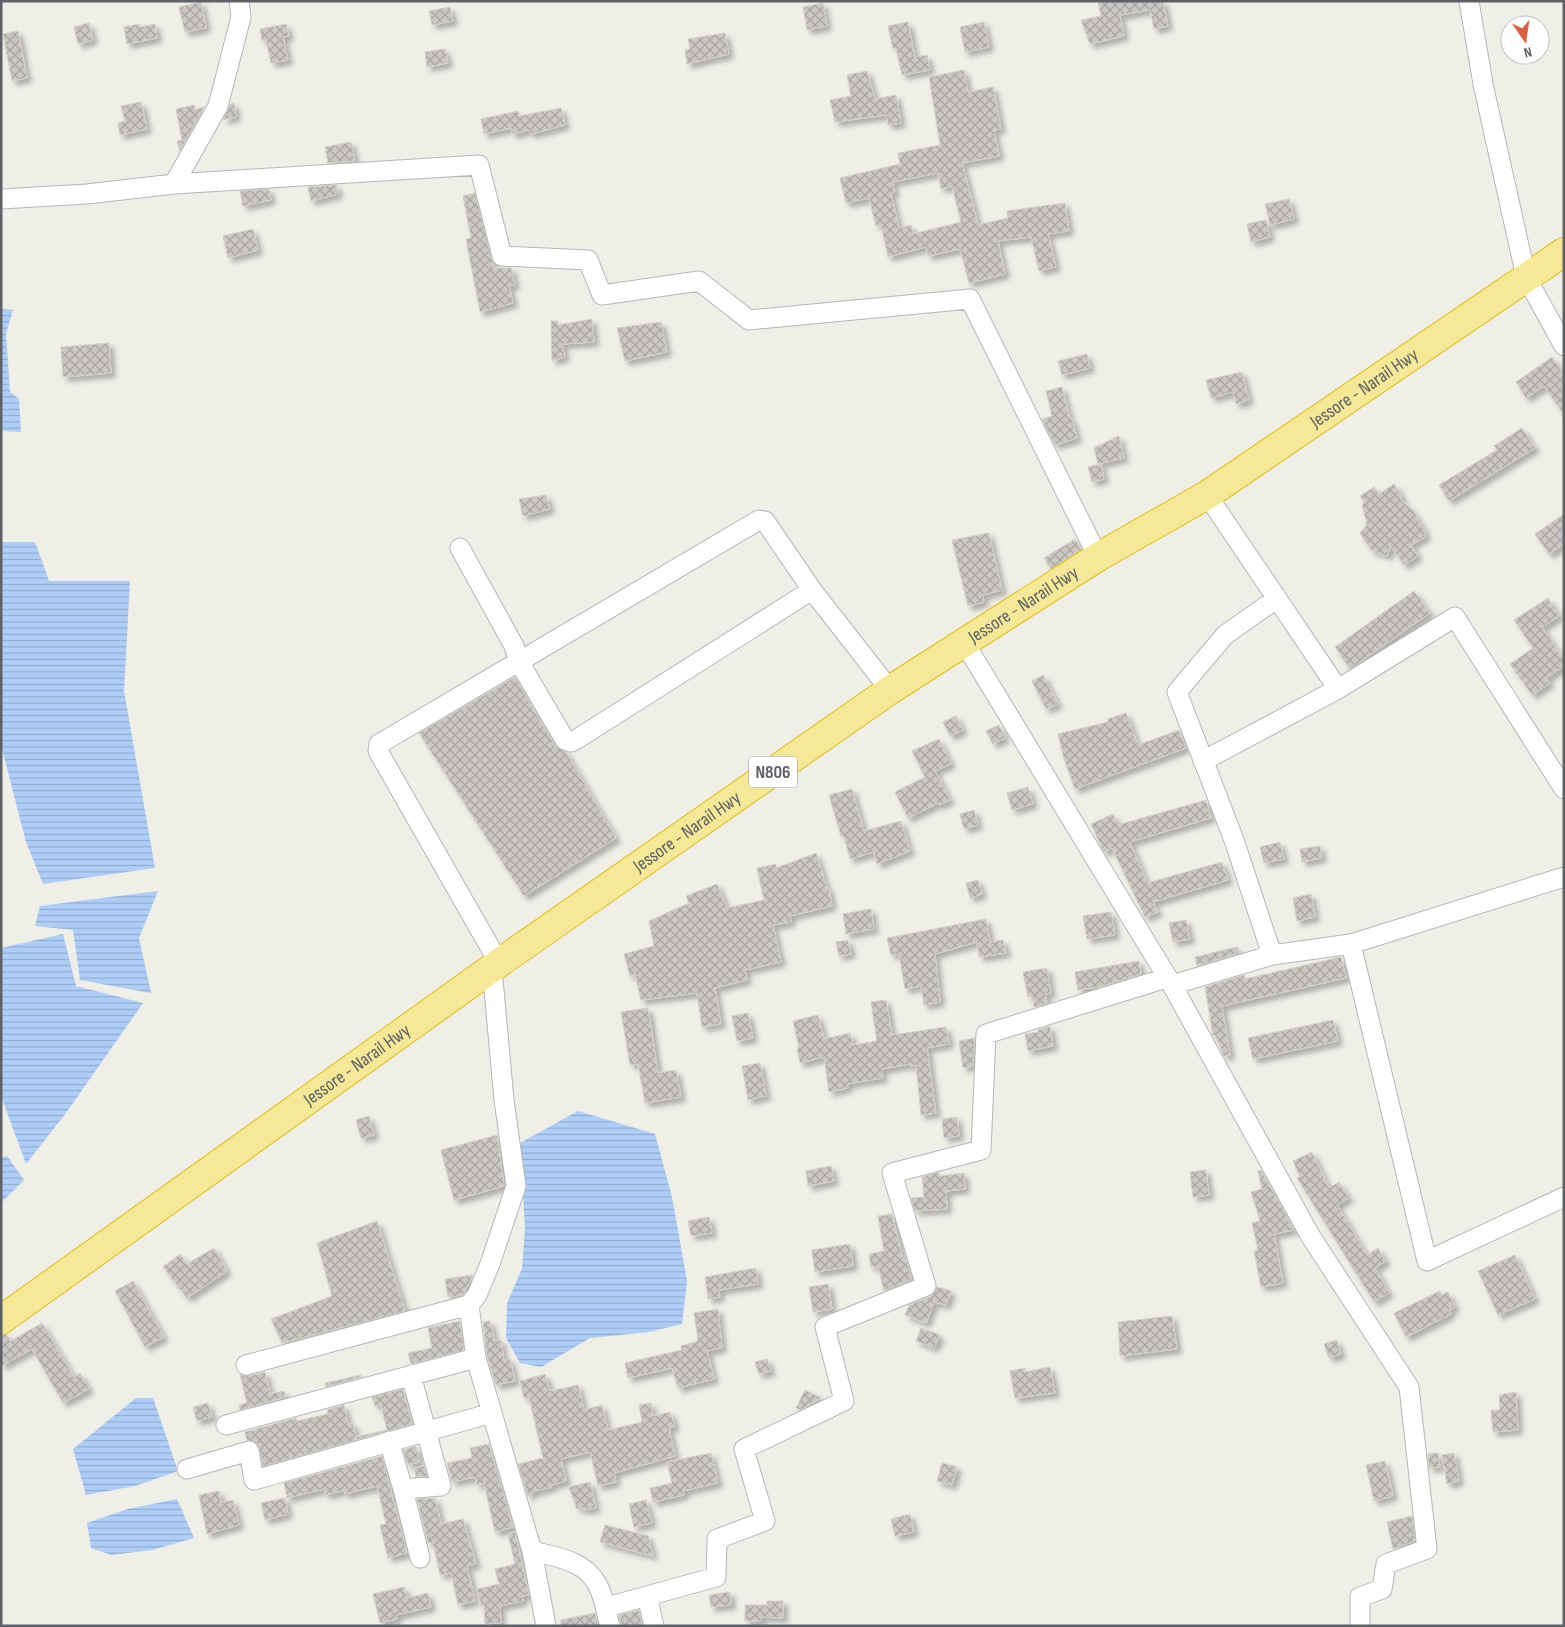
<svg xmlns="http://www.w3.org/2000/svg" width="1565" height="1627" font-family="'Sofia Sans Condensed',sans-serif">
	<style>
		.water { fill: url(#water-rules) }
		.building { fill: url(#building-cross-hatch); stroke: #d3d1c5; fill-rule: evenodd; filter: url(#shadow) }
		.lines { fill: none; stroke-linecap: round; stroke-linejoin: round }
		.street-casing { stroke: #b4b6ba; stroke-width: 21 }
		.highway-casing { stroke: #e3bc13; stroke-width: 30 }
		.street { stroke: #fff; stroke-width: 19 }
		.highway { stroke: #f5e998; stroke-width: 28 }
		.labels { text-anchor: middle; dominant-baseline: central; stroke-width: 4; stroke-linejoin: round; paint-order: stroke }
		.shield { fill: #fff; stroke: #8e9094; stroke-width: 1 }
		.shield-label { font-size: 18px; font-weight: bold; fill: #5e6166 }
		.street-label { font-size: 19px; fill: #5e6166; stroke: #fff }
	</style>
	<defs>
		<pattern id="water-rules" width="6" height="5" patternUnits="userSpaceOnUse" patternTransform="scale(1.25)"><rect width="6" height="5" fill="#aecef8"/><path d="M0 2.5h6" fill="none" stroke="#91abcd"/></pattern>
		<pattern id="building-cross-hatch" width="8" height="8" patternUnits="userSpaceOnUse" patternTransform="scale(1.25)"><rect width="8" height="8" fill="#cbc8c4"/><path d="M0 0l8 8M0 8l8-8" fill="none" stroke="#a8a6a3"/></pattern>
		<filter id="shadow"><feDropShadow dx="4.5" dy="4.5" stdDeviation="2.5" flood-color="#0004"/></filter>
	</defs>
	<rect width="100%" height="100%" fill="#efeee7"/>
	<!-- water -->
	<path class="water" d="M1 309 13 310 6 334 10 392 19 399 21 432 1 431Z
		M1 542H35L49 581H130L124 691 155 868 43 884 26 842 1 745Z
		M158 891 139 938 151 993 80 980 73 930 35 926 40 906Z
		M63 934 76 986 143 1003 66 1113 26 1164 1 1096V948Z
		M578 1111 655 1134 672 1197 687 1281 682 1324 649 1332 590 1338 541 1367 520 1363 506 1338 507 1303 522 1269 525 1228 520 1143Z
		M7 1156 24 1180 1 1203V1158Z
		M136 1398H153L178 1471 135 1486 86 1495 73 1449Z
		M177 1499 194 1538 152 1550 111 1555 91 1548 87 1523 128 1509Z"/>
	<!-- building -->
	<path class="building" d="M1098 1H1163L1168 26 1154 29 1150 10 1120 15 1124 36 1090 44 1081 20 1101 16Z
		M201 2 206 28 185 32 179 7Z
		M823 3 827 26 807 30 803 7Z
		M450 7 453 21 432 25 429 11Z
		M908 22 915 57 927 55 930 70 902 75 896 48 893 49 888 26Z
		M984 22 989 47 965 52 960 27Z
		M89 23 93 40 78 44 74 27Z
		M139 24 140 27 155 24 157 38 127 44 124 27Z
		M286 24 289 36 283 37 288 60 271 63 266 40 262 41 260 29Z
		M18 31 27 78 12 81 3 34Z
		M725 33 729 54 687 64 685 50 690 49 688 39Z
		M445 49 448 63 427 67 425 52Z
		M964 70 968 92 993 87 1001 129 994 130 999 156 962 163 978 225 1008 218 1007 211 1065 203 1069 231 1048 234 1056 267 1039 271 1031 237 998 241 1005 274 969 283 960 249 928 256 926 247 888 257 881 225 876 226 869 198 846 203 840 178 900 164 898 153 940 145 929 77ZM938 173 941 189 952 186 961 222 913 234 911 225 899 228 891 193 895 192 892 182Z
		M867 71 875 99 896 95 901 123 888 125 886 115 835 122 830 100 851 96 847 75Z
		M141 102 147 129 120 135 118 123 125 121 121 106Z
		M234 103 236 117 223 120 230 104Z
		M194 105 195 110 204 107 180 151 177 141 182 140 176 109Z
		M561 108 565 125 531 134 529 130 512 134 511 128 484 134 481 119 518 111 519 116Z
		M351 142 355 161 328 163 325 147Z
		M336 185 338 194 311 201 308 187Z
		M269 189 271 200 243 206 240 191Z
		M475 193 494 268H511L515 285 509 286 513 303 480 312 466 239 471 238 463 196Z
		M1289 199 1294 219 1270 225 1265 204Z
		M1266 220 1270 237 1251 242 1247 224Z
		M253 229 258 250 228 258 223 236Z
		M592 319 594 342 562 344 565 357 552 361 551 321H557L558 325Z
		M661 322 667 352 625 361 617 328Z
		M109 343 111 373 63 377 61 347Z
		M1087 354 1090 368 1062 375 1058 361Z
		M1552 357 1564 375V415L1544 386 1526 398 1516 382Z
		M1242 372 1249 400 1236 404 1233 392 1211 398 1206 380Z
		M1062 387 1070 419H1072L1077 438 1055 445 1042 419 1052 416 1046 391Z
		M1522 428 1535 448 1449 501 1439 485 1497 450 1494 446Z
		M1119 436 1124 458 1098 464 1094 448Z
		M1101 464 1104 479 1092 482 1088 467Z
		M1394 484 1401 494V500L1414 512 1425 531V537L1411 545 1418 556 1404 565 1391 546 1387 556 1371 550 1360 533 1367 524 1362 506 1364 502 1360 496 1374 487 1379 494Z
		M546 495 550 509 523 516 519 499Z
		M1564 514V544L1549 554 1535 534Z
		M989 533 1002 590 983 595 984 602 968 606 952 540Z
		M1075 539 1081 549 1051 569 1044 558Z
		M1414 591 1430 613 1350 669 1335 647Z
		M1548 598 1559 616 1542 627 1564 660V666L1546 678 1550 683 1532 695 1510 664 1533 648 1514 620Z
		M1043 675 1058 704 1046 709 1032 681Z
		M515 677 555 746 566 752 616 838 524 896 419 733Z
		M1126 713 1138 745 1179 730 1186 748 1075 789 1064 759 1058 734 1108 722V719Z
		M956 716 963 730 950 736 943 722Z
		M999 725 1005 738 993 744 986 731Z
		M939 739 951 764 935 771 950 800 939 805 938 803 908 818 895 792 925 777 912 751Z
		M1028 787 1033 804 1012 810 1007 793Z
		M852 789 864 831 901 821 910 851 877 864 874 852 850 859 844 836H841L829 795Z
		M1206 800 1211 818 1130 842 1147 883 1222 862 1228 880 1153 902 1158 912 1145 917 1112 848 1104 852 1091 824 1113 814 1118 825Z
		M974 810 978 825 964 829 960 814Z
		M1280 842 1284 859 1264 863 1260 847Z
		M1320 846 1322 858 1302 862 1300 849Z
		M816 853 827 889 829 888 832 906 790 916 791 922 773 925 781 962 745 970 747 980 715 988 721 1024 702 1027 697 993 641 1000 635 974 630 976 624 954 654 946 649 921 689 903 686 896 717 884 727 908 764 900 757 868 776 864V868Z
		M978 880 982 894 970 898 966 883Z
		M1311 894 1315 917 1297 921 1293 898Z
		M871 909 874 929 846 934 843 914Z
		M1111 912 1115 935 1087 939 1083 916Z
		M986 919 990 942 1003 940 1006 953 979 957 977 942 935 954 940 1002 924 1005 921 986 905 989 899 954 891 955 887 938Z
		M1186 920 1190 939 1173 942 1169 923Z
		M848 940 851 954 839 956 836 942Z
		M1237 947 1239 953 1197 966 1195 957Z
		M1341 957 1346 978 1222 1006 1230 1055 1224 1056 1215 1035 1213 1036 1205 987 1244 975 1245 979Z
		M1139 961 1141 974 1099 987 1078 990 1075 972Z
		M1047 968 1051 993 1045 994 1047 1003 1034 1007 1032 996 1028 997 1023 972Z
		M886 1000 892 1035 946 1027 949 1044 927 1048 936 1113 921 1115 916 1065 910 1066V1064L882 1069 883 1078 847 1084 848 1088 829 1092 824 1057 800 1063 797 1049 799 1048 793 1021 818 1015 824 1039 850 1033 853 1045 877 1041 871 1002Z
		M648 1008 658 1073 676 1070 681 1097 645 1103 638 1064 630 1065 621 1012Z
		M748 1013 753 1038 737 1041 732 1016Z
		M1333 1020 1338 1041 1253 1059 1248 1038Z
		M1050 1026 1053 1046 1028 1051 1025 1034 1038 1032V1030Z
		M975 1038 973 1066 963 1068 959 1041Z
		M760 1063 766 1096 748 1100 742 1066Z
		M369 1116 374 1135 361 1138 356 1120Z
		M957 1117 959 1136 944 1138 942 1119Z
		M497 1135 504 1186 454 1200 441 1150Z
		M1312 1152 1329 1188 1339 1182 1349 1198 1337 1205 1367 1255 1378 1248 1386 1261 1375 1268 1389 1293 1374 1302 1297 1178 1300 1177 1293 1161Z
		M831 1166 834 1181 808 1186 806 1171Z
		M1206 1170 1209 1195 1193 1197 1190 1172Z
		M1261 1170 1294 1230 1274 1234 1283 1283 1261 1287 1254 1251 1258 1250 1252 1223 1260 1221 1251 1192 1262 1189 1258 1171Z
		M939 1172V1176L964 1173 965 1189 946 1191 947 1209 915 1211 911 1198 924 1197 922 1177Z
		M892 1214 903 1261H907L912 1279 884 1291 878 1266 871 1267 869 1254 884 1251 878 1216Z
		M709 1217 712 1233 691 1236 688 1221Z
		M377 1221 405 1311 282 1343 271 1319 332 1296 317 1243Z
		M850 1244 853 1266 815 1272 812 1250Z
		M214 1248 227 1271 187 1298 163 1267 180 1254 187 1264Z
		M1515 1255 1535 1299 1498 1315 1478 1271Z
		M756 1268 758 1284 719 1290 720 1297 708 1299 705 1277Z
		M473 1275 463 1295 448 1297 445 1279Z
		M133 1281 164 1337 145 1347 115 1291Z
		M828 1284 832 1309 813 1312 809 1287Z
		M937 1287 951 1291 946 1305 934 1302 926 1323 905 1315 909 1305 931 1296Z
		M1440 1291 1442 1295 1448 1292 1455 1307 1449 1310 1451 1314 1406 1337 1394 1313Z
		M718 1309 722 1348 707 1351 714 1379 678 1388 672 1368 628 1378 625 1363 682 1350 681 1346 696 1342 698 1339 694 1313Z
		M1172 1316 1177 1349 1120 1356 1118 1322Z
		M460 1321 464 1350 411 1364 408 1353 432 1348 428 1328Z
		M490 1321 495 1341 501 1340 504 1361 510 1359 515 1381 496 1385 487 1356 483 1322Z
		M42 1323 74 1377 80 1373 89 1389 63 1403 32 1349 1 1366V1335L6 1334 10 1341Z
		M921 1328 940 1335 934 1348 916 1341Z
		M1337 1340 1341 1354 1329 1358 1324 1344Z
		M767 1359 771 1371 759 1374 755 1362Z
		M1050 1367 1055 1393 1015 1398 1010 1371 1025 1368V1372Z
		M265 1372 270 1394 284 1391 285 1397 240 1410 239 1405 247 1403 240 1374 248 1376Z
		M545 1374 550 1391 578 1385 584 1410 602 1405 608 1430 642 1422 639 1405 651 1403 653 1416 670 1412 675 1426 669 1428 675 1456 614 1473 616 1482 598 1486 590 1452 561 1459 566 1481 551 1485 552 1487 531 1492V1495L528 1496 518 1464 543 1458 529 1397 524 1398 520 1381Z
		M361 1375V1377L326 1387 325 1383Z
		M403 1389 412 1424 263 1466 258 1444 247 1440 245 1432 296 1418 297 1421 328 1414 327 1410 344 1405 348 1424 353 1423 356 1437 387 1430 381 1405 375 1406 372 1397Z
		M805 1390 821 1398 800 1410 796 1408Z
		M1516 1392 1518 1430 1493 1432 1491 1410H1500L1499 1395Z
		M208 1403 212 1417 197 1421 193 1407Z
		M489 1444 513 1527 495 1532 484 1483 477 1485 475 1477 452 1482 447 1463 472 1458 470 1448Z
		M416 1446 419 1462 408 1465 403 1450Z
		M711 1453 718 1483 683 1491 684 1495 653 1502 650 1488 672 1483 667 1462Z
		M1438 1453 1440 1467 1429 1468 1428 1454Z
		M1454 1453 1459 1481 1447 1484 1442 1455Z
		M382 1456 407 1553 388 1558 380 1525 386 1524 377 1486 345 1494 344 1490 326 1495 324 1489 287 1498 284 1483Z
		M1385 1461 1393 1496 1374 1501 1366 1465Z
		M942 1463 957 1467 952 1485 937 1481Z
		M424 1466 427 1476 416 1477 414 1468Z
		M590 1482 596 1508 583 1510V1507L577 1509 569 1487Z
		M219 1491 221 1503 233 1500 239 1525 207 1534 199 1495Z
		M285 1498 288 1514 265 1520 261 1503Z
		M435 1498 441 1524 463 1519 476 1564 467 1566 475 1601 458 1605 451 1573 440 1575 433 1542 428 1543 417 1499Z
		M646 1500 652 1523 634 1527 629 1504Z
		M910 1514 914 1532 895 1536 891 1519Z
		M1412 1516 1415 1541 1393 1549 1387 1522Z
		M605 1525 648 1536 653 1556 600 1542Z
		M515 1532 529 1595 522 1596 523 1601 500 1606 501 1623 485 1624 484 1605 481 1606 477 1589 499 1584 495 1569 515 1564 508 1534Z
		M404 1587 407 1598 428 1593 431 1607 396 1615 397 1619 380 1623 373 1594Z
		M730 1592 731 1605 711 1607 709 1595Z
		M767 1601H783V1618L761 1617V1621H745V1605H767Z
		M639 1610 642 1626H621L619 1615Z
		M595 1613 598 1626H561V1620Z"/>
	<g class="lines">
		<!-- street casing -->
		<g class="street-casing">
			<path id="street" d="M1469 1 1483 84 1526 277 1564 346
				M174 184 479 165 502 256 588 260 602 295 699 281 749 320 970 299 1098 557
				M1 199 87 194 174 184 218 106 241 17 239 1
				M1207 495 1338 689 1455 617 1564 789
				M460 548 514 646 518 660 565 740 571 742 577 739 812 590 890 690
				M1276 599 1225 635 1177 692 1234 840 1272 955 1351 944 1427 1261 1564 1197
				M964 642 1172 985 1311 1237 1409 1387 1427 1549 1386 1564 1382 1589 1360 1597V1626
				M1203 761 1338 689
				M1351 944 1564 877
				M499 963 378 751 379 744 759 520 765 521 812 590
				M492 968 504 1100 516 1186 490 1264 477 1295 469 1305 476 1358 532 1551C556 1557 584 1560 597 1584 604 1595 606 1613 610 1626
				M1172 985 1272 955
				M246 1365 469 1305
				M411 1375 441 1486 403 1489 420 1558
				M226 1425 476 1358
				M389 1441 403 1489
				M187 1469 249 1451 254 1480 492 1413
				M532 1551 546 1626
				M647 1596 716 1577 717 1539 765 1521 744 1449 844 1401 825 1327 926 1286 892 1173 981 1150 986 1034 1163 979
				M607 1607 647 1596 654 1626"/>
		</g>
		<!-- highway casing -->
		<g class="highway-casing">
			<g id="highway">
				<path id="s1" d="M1 1320 492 968 890 690 1098 557 1207 495 1564 252"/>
			</g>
		</g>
		<!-- street -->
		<use href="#street" class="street"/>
		<!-- highway -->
		<use href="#highway" class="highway"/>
	</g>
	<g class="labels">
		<!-- shield labels -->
		<rect class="shield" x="749" y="756.5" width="48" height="31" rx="4"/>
		<g class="shield-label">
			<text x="773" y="772">N806</text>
		</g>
		<!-- street labels -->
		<g class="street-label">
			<text stroke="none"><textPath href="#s1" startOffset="1652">Jessore - Narail Hwy</textPath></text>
			<text stroke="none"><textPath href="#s1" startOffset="1248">Jessore - Narail Hwy</textPath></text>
			<text stroke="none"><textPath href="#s1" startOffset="842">Jessore - Narail Hwy</textPath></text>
			<text stroke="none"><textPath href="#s1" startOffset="438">Jessore - Narail Hwy</textPath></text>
		</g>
	</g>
	<!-- border -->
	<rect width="1565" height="1627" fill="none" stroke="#5e6166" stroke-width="5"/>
	<!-- north arrow -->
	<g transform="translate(1525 40) rotate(167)"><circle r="24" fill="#ffffff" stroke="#bfc0c2"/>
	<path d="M0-4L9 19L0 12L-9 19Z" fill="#dc6040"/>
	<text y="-8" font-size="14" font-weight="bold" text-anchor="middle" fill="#5e6166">N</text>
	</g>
</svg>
